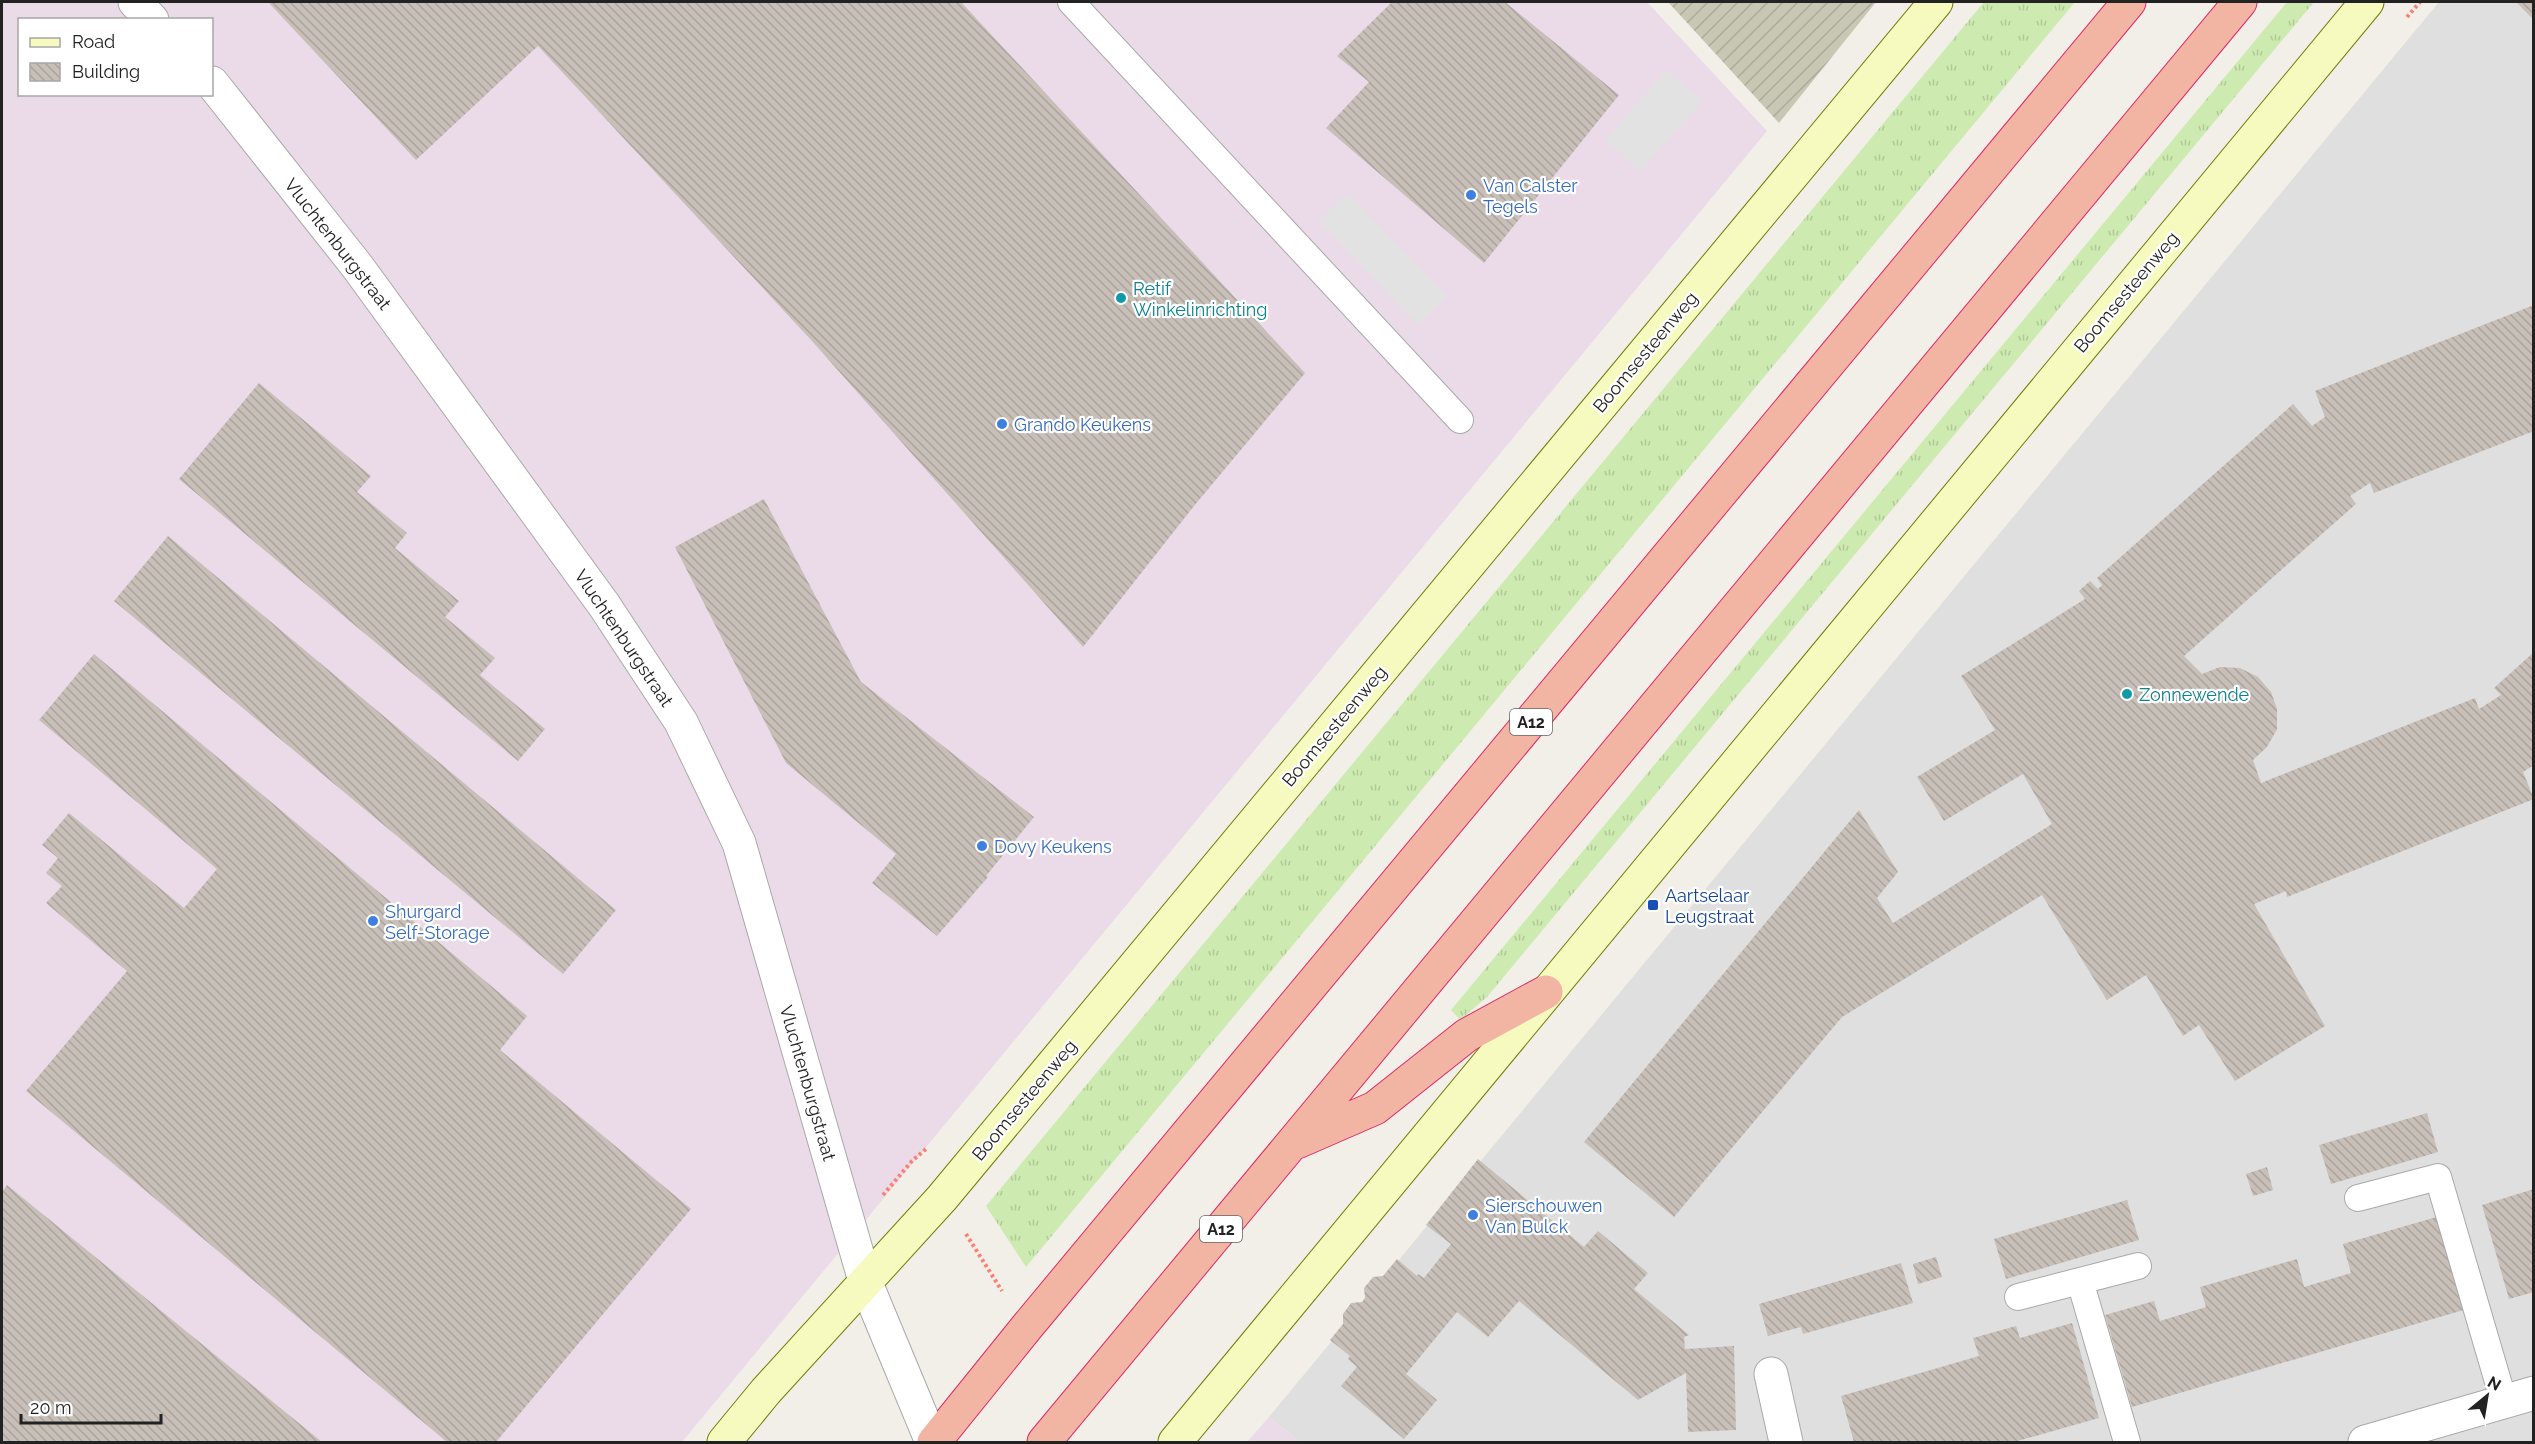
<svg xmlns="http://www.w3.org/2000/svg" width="2535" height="1444" font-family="Raleway,sans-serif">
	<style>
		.residential { fill: #e0dfdf }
		.industrial { fill: #ebdbe8; fill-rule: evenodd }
		.construction { fill: url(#construction-furrows) }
		.grass { fill: url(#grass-tufts) }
		.parking { fill: #e2e2e2 }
		.building { fill: url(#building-back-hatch) }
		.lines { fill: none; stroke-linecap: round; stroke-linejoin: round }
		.service-casing { stroke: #a9a9a9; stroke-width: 28 }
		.minor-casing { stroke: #a9a9a9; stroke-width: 35 }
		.secondary-casing { stroke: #707d05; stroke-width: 35 }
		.trunk-casing { stroke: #dc2a67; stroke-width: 35 }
		.path { stroke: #fa8072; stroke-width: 4; stroke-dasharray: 3 3; stroke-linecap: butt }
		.service { stroke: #fff; stroke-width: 26 }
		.minor { stroke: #fff; stroke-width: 33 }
		.secondary { stroke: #f7fabf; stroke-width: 33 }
		.trunk { stroke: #f2b4a3; stroke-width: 33 }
		.shop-dot { fill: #3f7fe0; stroke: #fff; stroke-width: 2 }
		.culture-dot { fill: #0f9aa8; stroke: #fff; stroke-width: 2 }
		.transit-dot { fill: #1a4fb4; stroke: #fff; stroke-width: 2 }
		.labels { text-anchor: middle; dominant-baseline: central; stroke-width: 4.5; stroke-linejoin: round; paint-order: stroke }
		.shield { fill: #fff; stroke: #646464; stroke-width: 1.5 }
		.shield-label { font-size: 16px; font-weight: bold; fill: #222 }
		.shop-label { font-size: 18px; fill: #366cbe; stroke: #fff; text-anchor: start }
		.street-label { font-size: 18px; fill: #222; stroke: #fff }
		.culture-label { font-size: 18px; fill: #0d838f; stroke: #fff; text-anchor: start }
		.transit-label { font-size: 18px; fill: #164399; stroke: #fff; text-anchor: start }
	</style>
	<defs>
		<pattern id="construction-furrows" width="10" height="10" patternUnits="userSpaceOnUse" patternTransform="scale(1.5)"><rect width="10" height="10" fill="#c7c7b4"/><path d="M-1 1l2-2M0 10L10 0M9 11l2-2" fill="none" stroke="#abab9a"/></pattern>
		<pattern id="grass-tufts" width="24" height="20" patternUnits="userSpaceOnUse" patternTransform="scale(1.5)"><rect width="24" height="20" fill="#cdebb0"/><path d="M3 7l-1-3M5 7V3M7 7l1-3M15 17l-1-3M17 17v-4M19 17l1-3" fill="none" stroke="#b0c997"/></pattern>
		<pattern id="building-back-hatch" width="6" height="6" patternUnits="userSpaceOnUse" patternTransform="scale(1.5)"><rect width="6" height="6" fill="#c7bfb8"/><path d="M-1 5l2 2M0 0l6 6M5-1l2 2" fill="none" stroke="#aba49e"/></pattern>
	</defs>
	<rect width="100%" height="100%" fill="#f2efe9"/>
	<!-- residential -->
	<path class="residential" d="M2439 2H2533V1442H1300L1269 1417Z"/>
	<!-- industrial -->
	<path class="industrial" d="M2 2H1647L1767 131 682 1442H2ZM20 20H212V94H20Z
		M1269 1417 1300 1442H1247Z"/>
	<!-- construction -->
	<path class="construction" d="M1668 2H1876L1779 123Z"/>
	<!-- grass -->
	<path class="grass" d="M1984 2H2075L1026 1267 986 1206Z
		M2287 2H2314L1487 997 1460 1020 1451 1010Z"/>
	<!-- parking -->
	<path class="parking" d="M1666 70 1702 101 1640 171 1605 140Z
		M1348 193 1447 297 1418 325 1319 221Z"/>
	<!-- building -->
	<path class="building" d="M268 2H961L1305 373 1194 506 1083 647 812 341 538 46 416 160Z
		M1392 2H1505L1619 95 1484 263 1326 128 1369 82 1337 56Z
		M2516 2H2534V20Z
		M2534 305V431L2374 493 2370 483 2350 496 2356 504 2184 656 2202 674 2220 667 2240 668 2258 677 2271 692 2277 709V729L2267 747 2253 760 2261 783 2475 698 2479 709 2501 695 2494 688 2534 652V765L2523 772 2534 799 2287 897 2286 891 2254 904 2325 1026 2235 1081 2199 1025 2183 1036 2146 975 2107 1000 2042 895 1842 1017 1674 1217 1584 1142 1859 810 1898 872 1877 898 1893 923 2052 824 2023 774 1944 821 1917 777 1995 730 1961 676 2085 599 2079 591 2090 581 2098 589 2102 585 2097 578 2293 404 2312 426 2325 417 2315 391Z
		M259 383 371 476 357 492 407 533 395 548 459 601 445 617 495 658 480 675 545 729 518 761 179 479Z
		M764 499 861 682 1034 817 986 876 988 877 937 936 872 883 896 854 786 763 675 547Z
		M168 536 616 910 563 974 114 601Z
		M94 654 527 1016 500 1050 691 1209 496 1442H447L26 1091 127 971 46 903 62 886 46 873 58 858 42 845 69 813 184 908 217 869 39 720Z
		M2427 1113 2438 1152 2331 1184 2319 1145Z
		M1478 1159 1584 1247 1598 1231 1648 1273 1634 1289 1689 1335 1684 1337 1685 1349 1734 1346 1736 1430 1688 1432 1686 1373 1638 1400 1519 1301 1488 1337 1457 1312 1406 1374 1437 1400 1404 1439 1341 1386 1357 1367 1348 1359 1350 1356 1330 1340 1343 1324V1314L1351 1303 1362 1302 1365 1298 1364 1288 1373 1277 1383 1276 1397 1259 1417 1276 1418 1274 1424 1278 1451 1244 1426 1225Z
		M2267 1167 2273 1190 2253 1196 2246 1174Z
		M7 1185 322 1442H2V1192Z
		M2534 1189V1292L2509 1299 2482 1205Z
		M2127 1200 2139 1240 2006 1279 1994 1239Z
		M2440 1216 2467 1309 2132 1407 2105 1315 2154 1301 2160 1321 2206 1307 2200 1287 2297 1259 2304 1287 2351 1273 2343 1244Z
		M1936 1257 1942 1277 1918 1284 1913 1264Z
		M1901 1263 1913 1303 1803 1334 1801 1327 1768 1336 1759 1304Z
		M2072 1323 2099 1418 2014 1442H1854L1841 1396 1979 1356 1973 1338 2016 1326 2020 1338Z"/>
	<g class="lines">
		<!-- service casing -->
		<g class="service-casing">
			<path id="service" d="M1071 2 1460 420
				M2358 1198 2438 1177 2504 1402
				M2080 1281 2127 1442
				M2018 1297 2138 1266"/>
		</g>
		<!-- minor casing -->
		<g class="minor-casing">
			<path id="minor" d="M135 2 152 20
				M212 83 357 266 604 605 681 722 739 843 865 1281 932 1442
				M1771 1374 1786 1442
				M2365 1442 2534 1393"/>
		</g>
		<!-- secondary casing -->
		<g class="secondary-casing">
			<path id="secondary" d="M724 1442 766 1391 942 1198 1936 2
				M1175 1442 2367 2"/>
		</g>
		<!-- trunk casing -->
		<g class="trunk-casing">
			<path id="trunk" d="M1297 1142 1375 1108 1467 1035 1546 992
				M934 1442 1026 1328 2129 2
				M1044 1442 2240 2"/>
		</g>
		<!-- path -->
		<path class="path" d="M2407 17 2420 2
			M883 1195 912 1161 927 1148
			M966 1234 1002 1291"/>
		<!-- service -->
		<use href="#service" class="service"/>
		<!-- minor -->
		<use href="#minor" class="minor"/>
		<!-- secondary -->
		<use href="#secondary" class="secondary"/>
		<!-- trunk -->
		<use href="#trunk" class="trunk"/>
	</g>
	<!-- markers -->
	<g class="shop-dot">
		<circle cx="1471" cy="195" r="6"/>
		<circle cx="1002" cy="424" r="6"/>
		<circle cx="982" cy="846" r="6"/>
		<circle cx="373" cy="921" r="6"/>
		<circle cx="1473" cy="1215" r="6"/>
	</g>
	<g class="culture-dot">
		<circle cx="1121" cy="298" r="6"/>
		<circle cx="2127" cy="694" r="6"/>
	</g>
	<rect class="transit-dot" x="1647" y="899" width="12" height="12" rx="3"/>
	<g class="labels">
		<!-- shield labels -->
		<g class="shield">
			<rect x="1510" y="709" width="42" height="26" rx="4.5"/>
			<rect x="1200" y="1216" width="42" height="26" rx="4.5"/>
		</g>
		<g class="shield-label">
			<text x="1531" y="722">A12</text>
			<text x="1221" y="1229">A12</text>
		</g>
		<!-- shop labels -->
		<g class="shop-label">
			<text x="1483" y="185">Van Calster<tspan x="1483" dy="21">Tegels</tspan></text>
			<text x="1014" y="424">Grando Keukens</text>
			<text x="994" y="846">Dovy Keukens</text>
			<text x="385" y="911">Shurgard<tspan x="385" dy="21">Self-Storage</tspan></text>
			<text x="1485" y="1205">Sierschouwen<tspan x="1485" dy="21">Van Bulck</tspan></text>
		</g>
		<!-- street labels -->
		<g class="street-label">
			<text transform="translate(338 244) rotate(52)">Vluchtenburgstraat</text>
			<text transform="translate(2126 292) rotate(-50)">Boomsesteenweg</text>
			<text transform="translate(1645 352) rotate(-50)">Boomsesteenweg</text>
			<text transform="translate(624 638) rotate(56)">Vluchtenburgstraat</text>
			<text transform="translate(1334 726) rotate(-50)">Boomsesteenweg</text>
			<text transform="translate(808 1083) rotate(74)">Vluchtenburgstraat</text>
			<text transform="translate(1024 1100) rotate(-50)">Boomsesteenweg</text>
		</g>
		<!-- culture labels -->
		<g class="culture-label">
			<text x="1133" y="288">Retif<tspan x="1133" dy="21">Winkelinrichting</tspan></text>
			<text x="2139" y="694">Zonnewende</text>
		</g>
		<!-- transit labels -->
		<g class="transit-label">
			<text x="1665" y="895">Aartselaar<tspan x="1665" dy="21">Leugstraat</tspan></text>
		</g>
	</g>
	<!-- border -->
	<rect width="2535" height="1444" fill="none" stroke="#222222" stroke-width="6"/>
	<!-- legend -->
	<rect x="18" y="18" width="195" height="78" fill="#ffffff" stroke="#a7a7a7" stroke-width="1.5"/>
	<rect x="30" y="38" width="30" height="9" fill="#f7fabf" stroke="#a7a7a7" stroke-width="1.5"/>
	<text x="72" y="48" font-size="18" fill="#222222">Road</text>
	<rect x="30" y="63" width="30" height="18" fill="url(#building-back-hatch)" stroke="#a7a7a7" stroke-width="1.5"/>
	<text x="72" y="78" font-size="18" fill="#222222">Building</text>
	<!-- north arrow -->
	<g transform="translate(2487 1396) rotate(30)" stroke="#ffffff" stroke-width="4.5" paint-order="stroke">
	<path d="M0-4.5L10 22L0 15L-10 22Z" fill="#222222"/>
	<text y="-9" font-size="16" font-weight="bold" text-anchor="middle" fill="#222222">N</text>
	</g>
	<!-- scale -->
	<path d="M21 1414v9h140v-9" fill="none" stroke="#222222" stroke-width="3"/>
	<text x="30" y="1414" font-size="18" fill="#222222" stroke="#ffffff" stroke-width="4.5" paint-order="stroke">20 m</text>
</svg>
